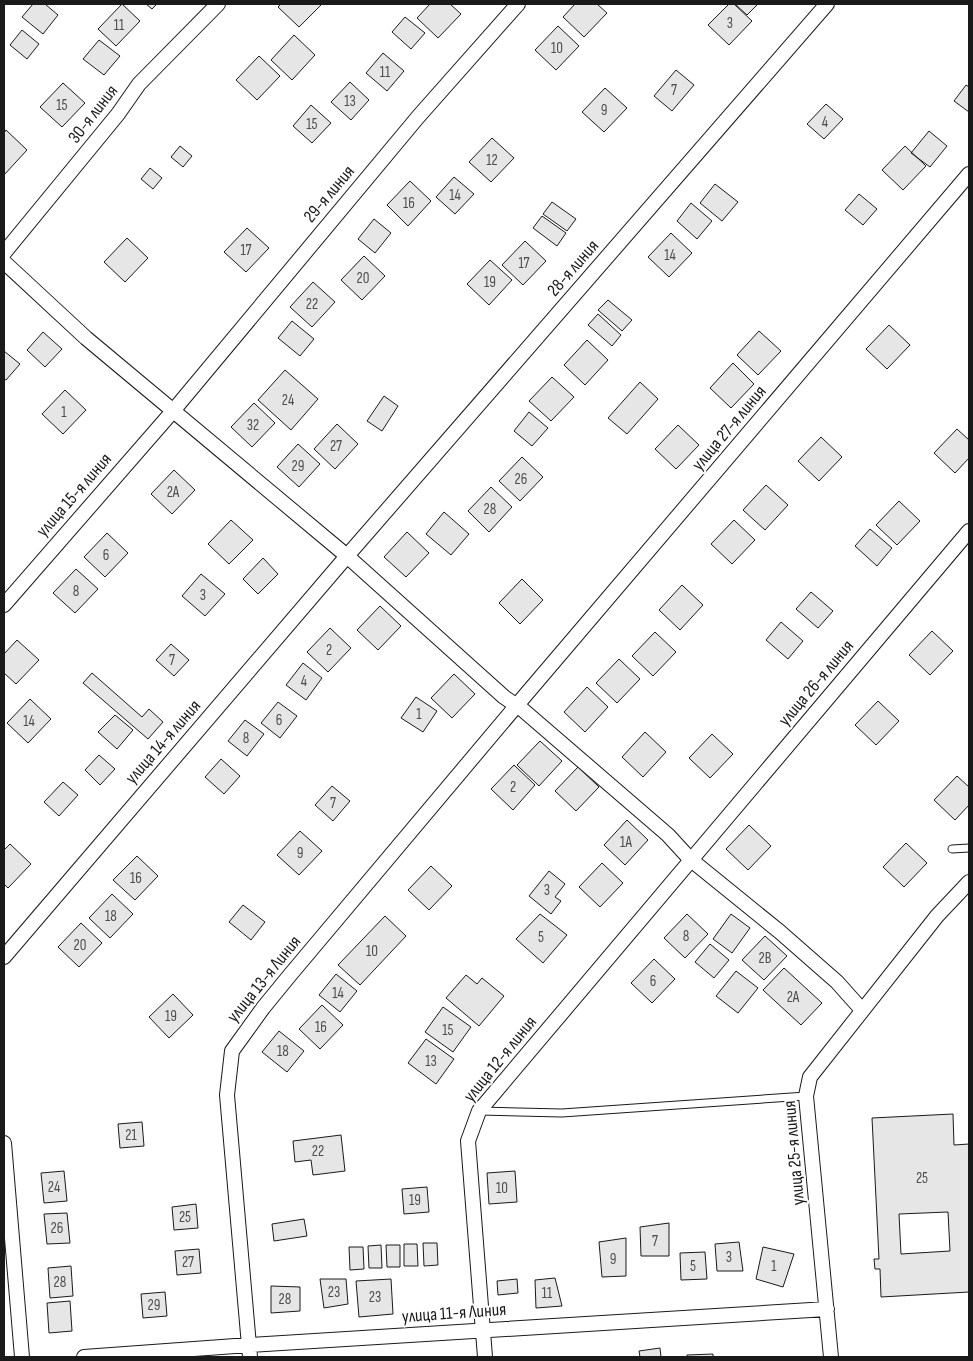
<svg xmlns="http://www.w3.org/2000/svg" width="973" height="1361" font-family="'Sofia Sans Condensed',sans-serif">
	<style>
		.building { fill: #e6e6e6; stroke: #1a1a1a; fill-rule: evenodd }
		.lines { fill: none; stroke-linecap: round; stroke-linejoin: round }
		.lane-casing { stroke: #1a1a1a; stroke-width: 9 }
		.street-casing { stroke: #1a1a1a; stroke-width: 16 }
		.lane { stroke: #fff; stroke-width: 7 }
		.street { stroke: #fff; stroke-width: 14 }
		.labels { text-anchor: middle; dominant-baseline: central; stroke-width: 4; stroke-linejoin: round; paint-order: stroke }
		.number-label { font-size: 15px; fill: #4d4d4d }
		.street-label { font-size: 18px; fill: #1a1a1a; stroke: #fff }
	</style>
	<rect width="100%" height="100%" fill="#fff"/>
	<!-- building -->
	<path class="building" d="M33 4H45L58 15 43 34 22 17Z
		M122 4 140 21 116 46 98 29Z
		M146 4H157L152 9Z
		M281 4H322L299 27 278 7Z
		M430 4H450L461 14 438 38 417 18Z
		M575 4H597L607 13 584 37 563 17Z
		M729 4H734L752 21 729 45 708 25Z
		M735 4H758L747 15Z
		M405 17 425 33 411 49 392 32Z
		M558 26 579 46 556 70 535 50Z
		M22 30 39 44 27 59 10 45Z
		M294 35 315 55 292 80 271 60Z
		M99 40 120 56 104 75 83 59Z
		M383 53 404 71 387 91 366 73Z
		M259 56 280 76 257 100 236 80Z
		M676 70 694 85 672 111 654 96Z
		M350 82 369 100 351 120 331 102Z
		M63 83 85 103 62 127 40 107Z
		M966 85 969 87V112L954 101Z
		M605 88 627 108 604 132 582 112Z
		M826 104 843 119 824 139 807 124Z
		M311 105 331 123 312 143 293 126Z
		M6 130 27 150 4 175V133Z
		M929 131 947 146 930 167 911 153Z
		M492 138 514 158 491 182 469 162Z
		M180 146 192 156 183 167 171 157Z
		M905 146 926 166 903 190 882 170Z
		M150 168 162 178 153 189 141 179Z
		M454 177 474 194 455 214 436 197Z
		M410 181 431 201 408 226 387 205Z
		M715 184 738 202 722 221 700 203Z
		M859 194 877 209 863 225 845 210Z
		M552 202 576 219 567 231 543 214Z
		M691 203 712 221 697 239 677 221Z
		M542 216 566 233 557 246 533 228Z
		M374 219 391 233 375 253 358 239Z
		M247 228 269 248 246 272 224 252Z
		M671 233 692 253 669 277 648 257Z
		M127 238 148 258 125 282 104 262Z
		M525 241 546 261 523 285 502 265Z
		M364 256 385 276 362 300 341 280Z
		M490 260 512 280 489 305 467 284Z
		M313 282 335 302 312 327 290 307Z
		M608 300 632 320 622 331 598 310Z
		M598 314 621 335 612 346 588 325Z
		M292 321 314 339 300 356 278 338Z
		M889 325 910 345 887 369 866 349Z
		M759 331 781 351 758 375 737 355Z
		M43 332 62 349 45 367 27 350Z
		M587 340 608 360 585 385 564 365Z
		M4 351 20 364 6 380 4 379Z
		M733 363 754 384 731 408 710 388Z
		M285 370 318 399 291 430 258 400Z
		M552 377 574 397 551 421 529 401Z
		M640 382 658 399 627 434 608 418Z
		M65 390 86 410 63 434 42 414Z
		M384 396 398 406 382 431 367 421Z
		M254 403 275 423 252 447 231 427Z
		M529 412 548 428 532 446 514 431Z
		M337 424 358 444 335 469 314 449Z
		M678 425 699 445 676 469 655 449Z
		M957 429 969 440V458L955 473 934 453Z
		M821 437 842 457 819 481 798 461Z
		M298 444 320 464 299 487 277 467Z
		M522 457 543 477 520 501 499 481Z
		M174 470 195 490 172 514 151 494Z
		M766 485 788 505 765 530 743 510Z
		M491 487 512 507 489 532 468 511Z
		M899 501 920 521 897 545 876 525Z
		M444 512 469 534 451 555 426 534Z
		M231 520 253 540 229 564 208 544Z
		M734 520 755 540 732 564 711 544Z
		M870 529 892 548 877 566 855 546Z
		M407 532 429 553 406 577 384 557Z
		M107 533 128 553 105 577 84 557Z
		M263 558 278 574 258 594 243 579Z
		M76 569 98 589 75 613 53 593Z
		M201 574 225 594 205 616 182 596Z
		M522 579 543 600 520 624 499 603Z
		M682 585 703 605 680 630 659 610Z
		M811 592 833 611 818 628 796 609Z
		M380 606 401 626 378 650 357 630Z
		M781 622 803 641 788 659 766 640Z
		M330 628 351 648 328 672 307 652Z
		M932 631 953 651 930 675 909 655Z
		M655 632 676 652 653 676 632 656Z
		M17 640 39 660 16 684 4 673V654Z
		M171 644 189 660 174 676 156 660Z
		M619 659 640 679 617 703 596 683Z
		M303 663 322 678 306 700 286 685Z
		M92 673 142 717 149 709 163 722 148 739 83 683Z
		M454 674 475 694 452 718 431 698Z
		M587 687 608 707 585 732 564 712Z
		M416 697 437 711 423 732 401 718Z
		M30 699 51 719 28 743 7 723Z
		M878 701 899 721 876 745 855 725Z
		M278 702 297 716 280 738 261 723Z
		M115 715 133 730 117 749 98 732Z
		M245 720 264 734 247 756 228 741Z
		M645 732 666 752 643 777 622 757Z
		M712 734 733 754 710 778 689 758Z
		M540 741 562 761 539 786 517 765Z
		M99 755 115 769 100 785 85 770Z
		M221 759 240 776 224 794 205 777Z
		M514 765 535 785 513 810 491 789Z
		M578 767 599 787 576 811 555 791Z
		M957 776 969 787V805L955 820 934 800Z
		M63 782 78 795 59 816 44 802Z
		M332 786 350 801 333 821 315 805Z
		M627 820 648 840 625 865 604 845Z
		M749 825 771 846 748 870 726 849Z
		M300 831 322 851 299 875 277 855Z
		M906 843 927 863 904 887 883 867Z
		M10 844 31 864 8 888 4 884V850Z
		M137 856 158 876 135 900 113 880Z
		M602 863 623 883 600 907 579 887Z
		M431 866 452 886 429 910 408 890Z
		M549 871 565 884 555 897 561 901 551 914 529 896Z
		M112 894 133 914 110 938 89 918Z
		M243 905 265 922 251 940 229 922Z
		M540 914 567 935 543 963 516 939Z
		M687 914 708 934 685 958 664 938Z
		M731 914 750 928 732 953 713 939Z
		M385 916 406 936 360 985 338 965Z
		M81 923 102 943 79 967 58 947Z
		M765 936 787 956 764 980 742 960Z
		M710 944 729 960 714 978 695 962Z
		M654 959 675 979 652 1003 631 983Z
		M784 968 822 1003 801 1025 763 990Z
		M736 971 758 988 738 1013 716 996Z
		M336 974 357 991 340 1012 319 995Z
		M466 975 477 984 482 978 504 996 479 1026 446 998Z
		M173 994 193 1015 169 1038 149 1017Z
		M322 1005 343 1025 320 1049 299 1029Z
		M443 1007 471 1027 453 1052 425 1032Z
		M279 1031 304 1051 287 1072 262 1052Z
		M426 1039 454 1059 436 1084 408 1063Z
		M953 1114 954 1145 969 1144V1292L881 1297 880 1269H875L874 1259H879L872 1118ZM948 1212 950 1251 901 1254 899 1214Z
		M142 1122 144 1146 120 1148 118 1124Z
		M341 1135 345 1171 313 1175 311 1160 295 1162 293 1141Z
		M64 1171 67 1201 44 1203 41 1173Z
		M515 1171 517 1202 489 1204 487 1173Z
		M427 1187 429 1212 404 1214 402 1189Z
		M196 1204 198 1228 174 1230 172 1207Z
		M67 1213 70 1243 47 1244 44 1214Z
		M304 1219 307 1236 274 1241 272 1224Z
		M669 1223V1256H641L640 1227Z
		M626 1238V1276L602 1277 599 1242Z
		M739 1242 743 1271H717L715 1244Z
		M423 1243H437L438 1265 424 1266Z
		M404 1244H417L418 1266H404Z
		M381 1245 382 1268H369L368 1246Z
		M386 1245H400V1267H387Z
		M349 1247H363L364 1269 350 1270Z
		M763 1247 794 1254 783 1287 756 1279Z
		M199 1249 201 1273 177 1275 175 1251Z
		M705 1252 707 1279 681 1280 680 1253Z
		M71 1266 73 1296 50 1298 48 1268Z
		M555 1278 562 1306 536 1308 535 1280Z
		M320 1279H346L348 1304 324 1308Z
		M391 1279 393 1314 359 1317 356 1281Z
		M517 1279 518 1293 498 1295 497 1281Z
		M271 1286 300 1287V1311L271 1313Z
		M165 1292 167 1316 143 1318 141 1294Z
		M70 1301 72 1331 49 1333 47 1303Z
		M660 1348 661 1357H640L639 1351Z
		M713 1354V1357H687V1355Z"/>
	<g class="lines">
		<!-- lane casing -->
		<g class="lane-casing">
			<path id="lane" d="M952 849 969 848
				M479 1111 562 1113 806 1096"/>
		</g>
		<!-- street casing -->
		<g class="street-casing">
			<path id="street" d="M4 253 118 114 139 84 218 4
				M4 262 86 338 347 556 504 697 523 710 668 835 690 859 780 932 837 982 862 1010
				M4 605 173 411 418 117 518 4
				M4 957 347 556 827 4
				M4 1143 22 1357
				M84 1357 249 1345 827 1309
				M250 1357 227 1095 232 1051 263 1008 290 975 517 705 969 174
				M485 1357 468 1141 479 1111 969 531
				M831 1357 806 1096 810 1077 937 916 969 882"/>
		</g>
		<!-- lane -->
		<use href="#lane" class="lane"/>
		<!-- street -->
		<use href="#street" class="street"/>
	</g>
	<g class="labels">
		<!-- number labels -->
		<g class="number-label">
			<text x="730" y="23">3</text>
			<text x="119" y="25">11</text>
			<text x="557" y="48">10</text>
			<text x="385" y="72">11</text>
			<text x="674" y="90">7</text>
			<text x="350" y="101">13</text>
			<text x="62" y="105">15</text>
			<text x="604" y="110">9</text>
			<text x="825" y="122">4</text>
			<text x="312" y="124">15</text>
			<text x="492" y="160">12</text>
			<text x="455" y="195">14</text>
			<text x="409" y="203">16</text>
			<text x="246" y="250">17</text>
			<text x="670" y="255">14</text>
			<text x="524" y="263">17</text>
			<text x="363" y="278">20</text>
			<text x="490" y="282">19</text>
			<text x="312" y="304">22</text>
			<text x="288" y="400">24</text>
			<text x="64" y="412">1</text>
			<text x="253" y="425">32</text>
			<text x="336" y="446">27</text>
			<text x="298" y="466">29</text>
			<text x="521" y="479">26</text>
			<text x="173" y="492">2А</text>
			<text x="490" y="509">28</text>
			<text x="106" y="555">6</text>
			<text x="76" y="591">8</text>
			<text x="203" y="595">3</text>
			<text x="329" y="650">2</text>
			<text x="172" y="660">7</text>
			<text x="304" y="681">4</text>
			<text x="419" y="714">1</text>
			<text x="279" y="720">6</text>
			<text x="29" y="721">14</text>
			<text x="246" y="738">8</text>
			<text x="513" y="787">2</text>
			<text x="333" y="803">7</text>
			<text x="626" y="842">1А</text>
			<text x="300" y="853">9</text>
			<text x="136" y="878">16</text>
			<text x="547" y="890">3</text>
			<text x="111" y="916">18</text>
			<text x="686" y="936">8</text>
			<text x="541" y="937">5</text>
			<text x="80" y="945">20</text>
			<text x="372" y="951">10</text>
			<text x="765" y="958">2В</text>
			<text x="653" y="981">6</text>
			<text x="338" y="993">14</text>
			<text x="793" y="997">2А</text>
			<text x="171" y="1016">19</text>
			<text x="321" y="1027">16</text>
			<text x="448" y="1030">15</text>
			<text x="283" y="1051">18</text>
			<text x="431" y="1061">13</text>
			<text x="131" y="1135">21</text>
			<text x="318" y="1151">22</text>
			<text x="922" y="1178">25</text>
			<text x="54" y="1187">24</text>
			<text x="502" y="1188">10</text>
			<text x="415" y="1200">19</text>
			<text x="185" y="1217">25</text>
			<text x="57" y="1228">26</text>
			<text x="655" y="1241">7</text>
			<text x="729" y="1257">3</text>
			<text x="613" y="1259">9</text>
			<text x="188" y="1262">27</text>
			<text x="693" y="1266">5</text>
			<text x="774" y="1266">1</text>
			<text x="60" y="1282">28</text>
			<text x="334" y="1292">23</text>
			<text x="547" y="1293">11</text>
			<text x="375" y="1297">23</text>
			<text x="285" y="1299">28</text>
			<text x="154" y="1305">29</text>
		</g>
		<!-- street labels -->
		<g class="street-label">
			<text transform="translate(93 114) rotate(-52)">30-я линия</text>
			<text transform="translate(329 194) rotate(-50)">29-я линия</text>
			<text transform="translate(573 268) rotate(-49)">28-я линия</text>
			<text transform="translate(729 428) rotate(-50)">улица 27-я линия</text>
			<text transform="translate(74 495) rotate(-49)">улица 15-я линия</text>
			<text transform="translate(816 683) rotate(-50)">улица 26-я линия</text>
			<text transform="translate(163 742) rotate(-49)">улица 14-я линия</text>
			<text transform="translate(264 979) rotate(-51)">улица 13-я Линия</text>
			<text transform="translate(500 1059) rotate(-51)">улица 12-я линия</text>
			<text transform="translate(794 1153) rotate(-95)">улица 25-я линия</text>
			<text transform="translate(454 1313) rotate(-4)">улица 11-я Линия</text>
		</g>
	</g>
	<!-- border -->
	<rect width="973" height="1361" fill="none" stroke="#1a1a1a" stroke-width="10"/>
</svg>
